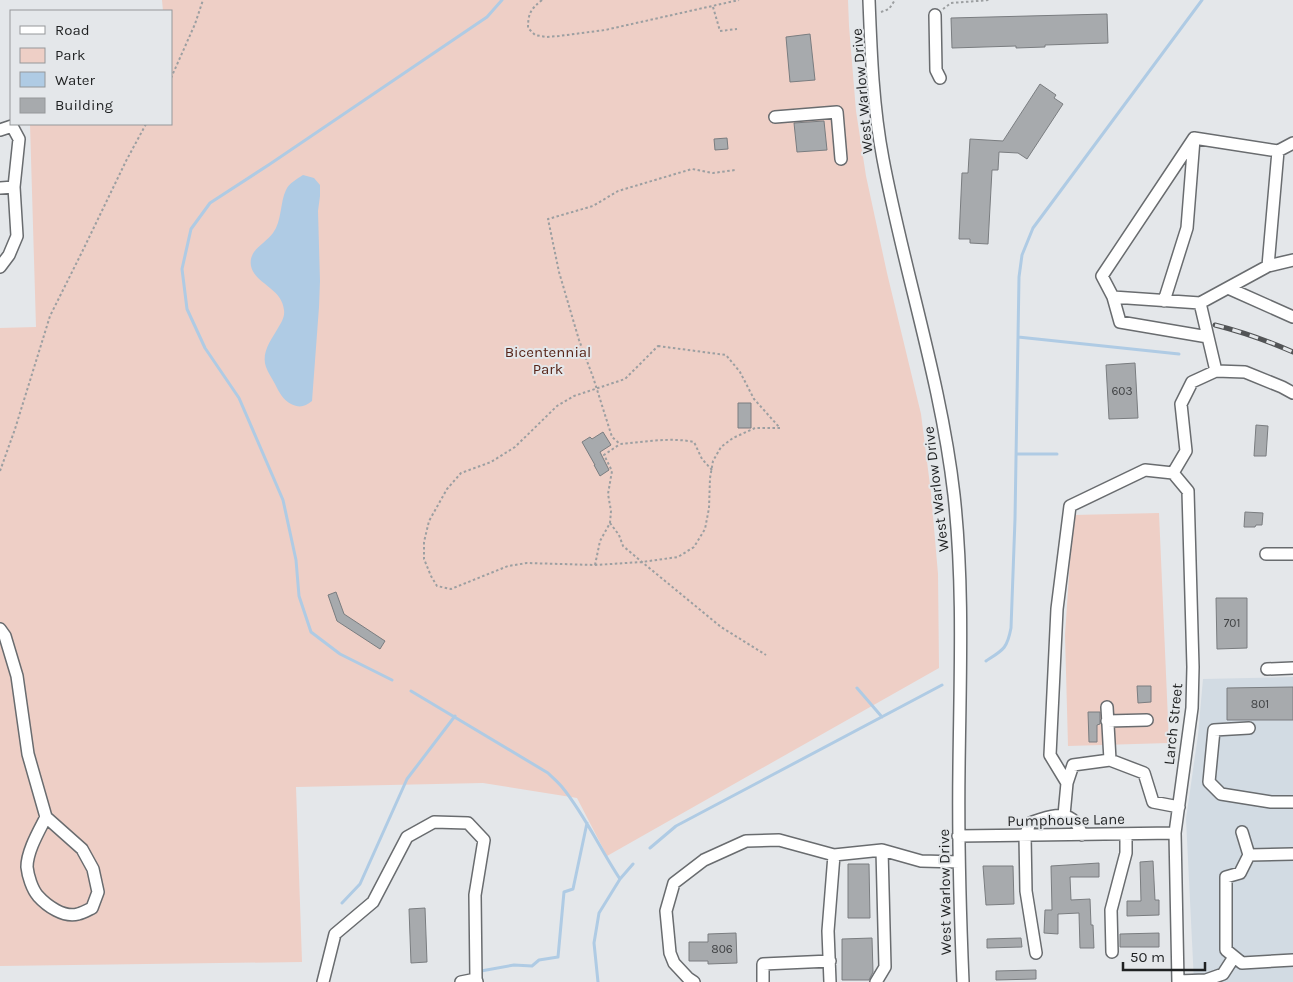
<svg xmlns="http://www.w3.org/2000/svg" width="1293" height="982" font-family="Karla,sans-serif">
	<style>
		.built { fill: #d2dbe3 }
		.green { fill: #eecfc6 }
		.water { fill: #afcbe4 }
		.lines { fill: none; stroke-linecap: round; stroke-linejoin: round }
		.stream { stroke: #afcbe4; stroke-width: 3 }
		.building { fill: #a7aaad; stroke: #7a7d80 }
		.minor-casing { stroke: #696c6f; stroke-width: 14 }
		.path { stroke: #9c9fa1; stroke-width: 2; stroke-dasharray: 2.5 2.5; stroke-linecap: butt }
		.minor { stroke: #fff; stroke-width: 11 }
		.rail-casing { stroke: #525456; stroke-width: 5 }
		.rail { stroke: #e4e7ea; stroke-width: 3; stroke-dasharray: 9; stroke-linecap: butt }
		.labels { text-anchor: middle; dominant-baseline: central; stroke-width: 4; stroke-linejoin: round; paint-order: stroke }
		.number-label { font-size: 12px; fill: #414345 }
		.street-label { font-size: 15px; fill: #1f2122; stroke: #e4e7ea }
		.park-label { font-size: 15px; fill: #562418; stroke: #e4e7ea }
	</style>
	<rect width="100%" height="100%" fill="#e4e7ea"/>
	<!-- built -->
	<path class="built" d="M1293 677V982H1194L1186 819 1198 735 1203 679Z"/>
	<!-- green -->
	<path class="green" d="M162 0H848L849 26 856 111 866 176 887 273 921 414 931 493 938 574 939 668 607 856 577 798 483 783 296 787 302 962 0 966V328L36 327 30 124H171V11H163Z
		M1159 513 1169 743 1068 746 1065 635 1073 515Z"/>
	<!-- water -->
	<path class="water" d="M303 175 314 178 320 185V196L318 211 320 281 319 307 312 401C305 407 299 408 291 404 283 400 279 392 275 384 272 378 268 373 266 367 261 353 271 340 278 328 281 323 285 317 284 310 282 288 255 284 251 266 248 250 265 244 273 233 282 221 280 202 286 190 289 183 297 179 303 175Z"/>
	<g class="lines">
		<!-- stream -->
		<path class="stream" d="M1018 337 1179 354
			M1016 454H1057
			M986 661C1003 650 1007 649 1011 628L1015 519 1019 277 1022 255 1033 228 1202 0
			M392 680 340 654 311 632 299 596 296 560 283 500 239 398 205 348 187 309 182 269 191 229 210 203 270 164 487 17 502 0
			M857 688 882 717
			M411 691 548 773C553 778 558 782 562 787 585 815 600 849 620 879
			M650 848 676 826 942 685
			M342 903 360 884 407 779 455 716
			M481 971 514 965 532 966 539 960 558 957 564 892 573 889 587 823
			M598 982 594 943 599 913 620 879 633 864"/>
	</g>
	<!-- building -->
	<path class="building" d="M1107 14 1108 43 1045 45V47L1016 48V46L952 48 951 18Z
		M810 34 815 80 790 82 786 37Z
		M1040 84 1056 95 1054 98 1063 104 1027 159 1018 153 999 152 998 170H992L988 244 970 243V239H959L962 173H968L970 139 1003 141Z
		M824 121 827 150 797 152 794 123Z
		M727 138 728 149 715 150 714 139Z
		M1135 363 1138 418 1109 419 1106 365Z
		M738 403H751V428H738Z
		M1256 425 1268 426 1266 456H1254Z
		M603 432 611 445 600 452 609 470 600 476 594 465H595L582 442 590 437 592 439Z
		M1245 512 1263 513 1262 525H1256L1255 527H1244Z
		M336 592 344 614 385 641 380 649 337 621 328 595Z
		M1216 598H1247V648L1217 649Z
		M1137 686H1151V702L1138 703Z
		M1293 687V720H1227V688Z
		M1088 712H1100V724L1097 725V742H1089Z
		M1153 861 1155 900H1159V915L1127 916V901H1141L1140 862Z
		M1099 863V877H1070L1071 900 1090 899 1091 925H1093L1094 948H1080L1079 913 1058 914V934L1044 933 1045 910H1052L1051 866Z
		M848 864H869L870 918H848Z
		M983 866H1013L1014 904 986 905Z
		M425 908 427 962 411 963 409 909Z
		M736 933 737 963 708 964V961H689V942H708V934Z
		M1159 933V947H1120V934Z
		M872 938 873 972 869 980H842V939Z
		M1021 938 1022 947 987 948V939Z
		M1036 970V979L996 980V971Z"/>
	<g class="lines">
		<!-- minor casing -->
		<g class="minor-casing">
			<path id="minor" d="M869 0C871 53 873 107 883 159 904 271 941 381 954 495 964 586 960 676 959 768 958 839 960 911 963 982
				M935 15 936 70 940 78
				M775 117 837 112 841 159
				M0 130 12 126 19 139 14 187 17 236 9 255 0 267
				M0 188 14 187
				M1268 266 1278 151 1293 143
				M1228 288 1293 317
				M1113 297 1200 303 1268 266 1293 260
				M1164 301 1187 228 1194 139
				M1200 303 1216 371
				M1208 337 1120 322 1113 297 1102 276 1194 138 1278 151
				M1173 473 1188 491 1193 667 1192 708 1175 833 1178 982
				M1173 473 1186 451 1181 404 1192 382 1216 371 1245 372 1282 387 1293 393
				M1266 554H1293
				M0 629 5 636 17 676 28 754 46 817 82 849 93 869 98 892 92 908C88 910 83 913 78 914 64 918 47 906 38 896 32 889 28 876 27 867 27 851 39 831 46 817
				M1267 669 1293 668
				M1107 707 1110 760
				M1107 721 1147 720
				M1249 728 1214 730 1209 782 1221 794 1271 802H1293
				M1067 783 1050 755 1057 609 1070 506 1145 470 1173 473
				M1064 815 1067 783 1073 765 1110 760 1144 773 1153 802 1179 807
				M1242 832 1249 855 1240 873 1226 877V950L1242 963 1293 960
				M958 836 1175 833
				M1249 855 1293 854
				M1112 952 1111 910 1126 853V834
				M1036 953 1026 891 1025 836 1030 823C1044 818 1065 809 1076 823 1079 826 1080 831 1082 835
				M1206 980 1223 974 1234 957
				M1178 981 1206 980 1207 982
				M323 982 335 934 373 902 407 837 434 822 468 823 484 840 475 895 476 979 477 982
				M461 982 476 979
				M694 982 688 978 674 963 670 953 666 911 674 883 704 860 746 841 779 840 834 855
				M763 982V964L830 961
				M830 982 828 931 834 855 882 850 921 861 959 862
				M876 982 885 967 882 850"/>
		</g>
		<!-- path -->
		<path class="path" d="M542 0C531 9 528 13 528 28L535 35 546 37 559 36 605 30 739 0
			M713 7 720 31 737 29
			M943 9 951 3 990 0
			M881 12 889 9 895 0
			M171 78 195 24 203 0
			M658 346 726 355 740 372 754 399 780 428H755L733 438 721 447 713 461 710 478 709 508 705 529 694 547 678 557 642 562 595 565 527 563 508 566 451 589 437 586 431 576 424 559V542L429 521 447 489 461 473 491 462 515 447 557 406 574 396 625 379Z
			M712 470 702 459 694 442C670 437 644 442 620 444L612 437 593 377 579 340 559 272 548 219 593 206 618 191 692 169 713 173 735 170
			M0 471 15 429 50 316 83 250 126 161 146 124
			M610 523 619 535 623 546 642 562 721 627 766 655
			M595 565 600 541 610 523 611 511 608 494 612 471 604 455 620 444"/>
		<!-- minor -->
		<use href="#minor" class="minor"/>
		<!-- rail casing -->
		<g class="rail-casing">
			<path id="rail" d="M1215 325C1243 332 1268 341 1293 352"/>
		</g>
		<!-- rail -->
		<use href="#rail" class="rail"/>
	</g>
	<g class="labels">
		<!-- number labels -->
		<g class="number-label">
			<text x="1122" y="391">603</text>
			<text x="1232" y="623">701</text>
			<text x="1260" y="704">801</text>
			<text x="722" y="949">806</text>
		</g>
		<!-- street labels -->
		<g class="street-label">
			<text transform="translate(862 91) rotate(-95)">West Warlow Drive</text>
			<text transform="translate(936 489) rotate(-97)">West Warlow Drive</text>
			<text transform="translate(1173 724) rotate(-84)">Larch Street</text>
			<text transform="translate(1066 820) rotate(-1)">Pumphouse Lane</text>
			<text transform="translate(945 892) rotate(-91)">West Warlow Drive</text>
		</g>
		<!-- park labels -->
		<g class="park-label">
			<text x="548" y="352">Bicentennial<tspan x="548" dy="17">Park</tspan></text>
		</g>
	</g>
	<!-- legend -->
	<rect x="10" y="10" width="162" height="115" fill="#e4e7ea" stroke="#95989a"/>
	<rect x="20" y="26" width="25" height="8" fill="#ffffff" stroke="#95989a"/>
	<text x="55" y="35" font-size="15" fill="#1f2122">Road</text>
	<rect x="20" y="48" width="25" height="15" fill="#eecfc6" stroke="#95989a"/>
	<text x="55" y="60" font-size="15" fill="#1f2122">Park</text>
	<rect x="20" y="72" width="25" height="15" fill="#afcbe4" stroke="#95989a"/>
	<text x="55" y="85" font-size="15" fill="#1f2122">Water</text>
	<rect x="20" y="98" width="25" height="15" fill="#a7aaad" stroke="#95989a"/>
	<text x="55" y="110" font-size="15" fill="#1f2122">Building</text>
	<!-- scale -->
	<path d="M1123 962v8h82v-8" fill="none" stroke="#1f2122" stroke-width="2.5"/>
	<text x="1130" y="962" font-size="15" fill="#1f2122" stroke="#e4e7ea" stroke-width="4" paint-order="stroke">50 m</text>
</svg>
